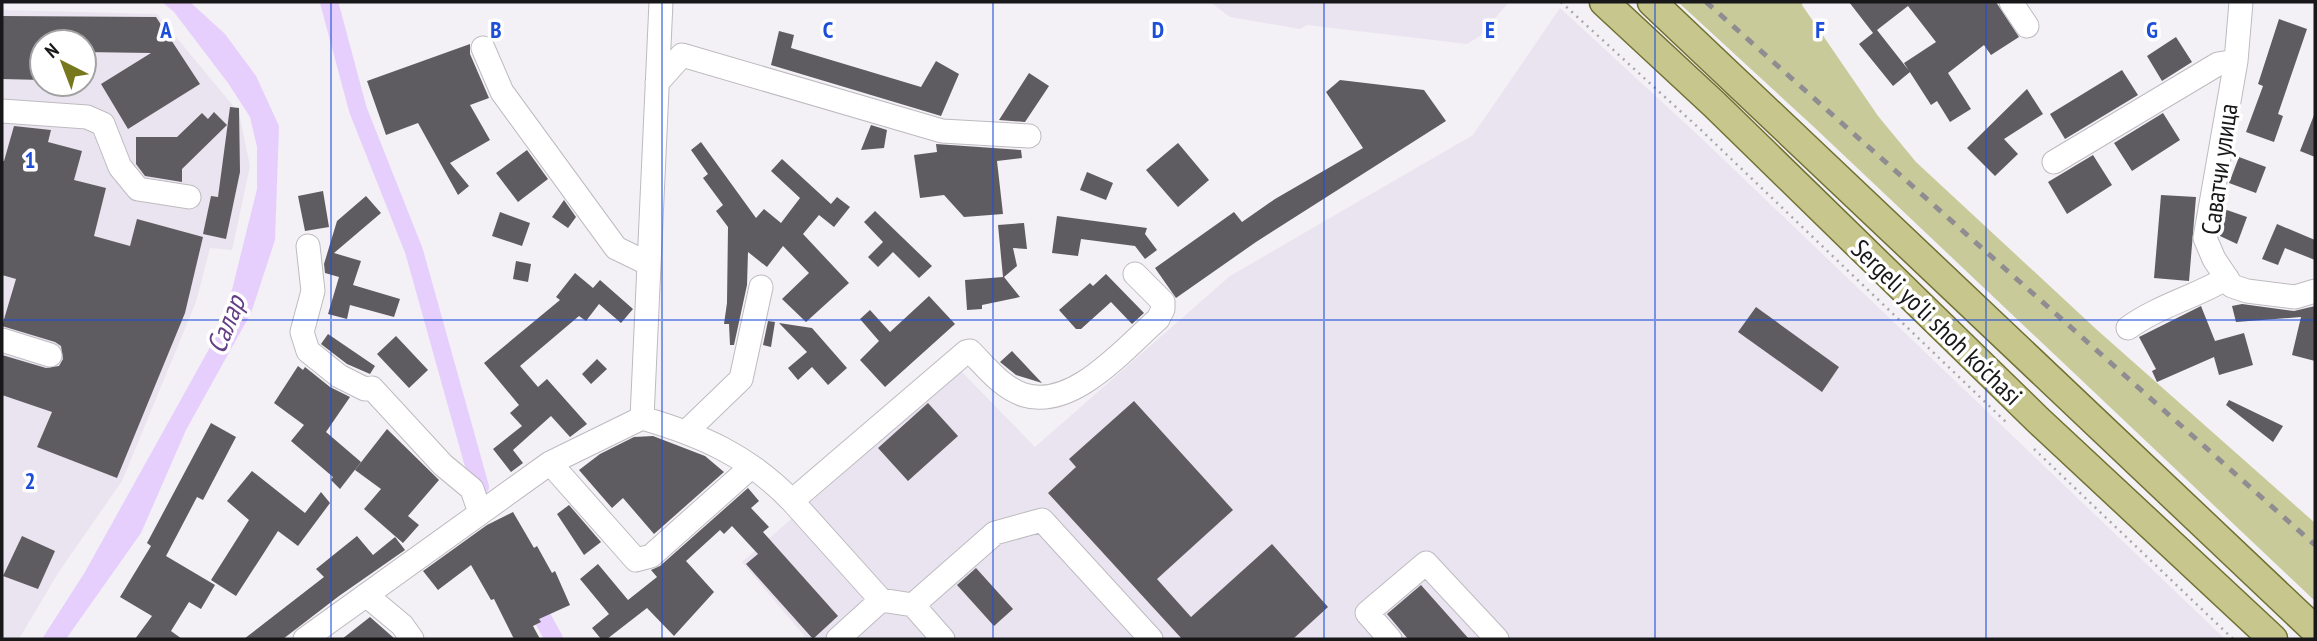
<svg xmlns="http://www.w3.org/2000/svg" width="2317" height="641" font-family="'PT Sans Narrow',sans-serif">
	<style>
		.built { fill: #eae4f0; fill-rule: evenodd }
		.green { fill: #c9ca99 }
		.water { fill: #e6cffd }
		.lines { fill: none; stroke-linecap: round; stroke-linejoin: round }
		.canal { stroke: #e6cffd; stroke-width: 18 }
		.building { fill: #5f5c61 }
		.minor-casing { stroke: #bebbc0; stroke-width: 25 }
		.major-casing { stroke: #717133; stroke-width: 31 }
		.path { stroke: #aaa7ac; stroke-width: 2.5; stroke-dasharray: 2 5; stroke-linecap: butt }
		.minor { stroke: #fff; stroke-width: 23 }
		.major { stroke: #c7c78d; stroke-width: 28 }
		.rail { stroke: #8f8d91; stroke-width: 5; stroke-dasharray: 9 9; stroke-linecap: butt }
		.grid { fill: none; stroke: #1d4ed8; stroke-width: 2; stroke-opacity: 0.55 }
		.labels { text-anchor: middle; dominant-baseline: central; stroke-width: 7; stroke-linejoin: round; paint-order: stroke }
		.street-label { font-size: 26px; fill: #181719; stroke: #fff }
		.water-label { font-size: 28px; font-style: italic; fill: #653f83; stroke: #fff }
		.grid-label { font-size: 23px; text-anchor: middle; font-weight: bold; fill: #1d4ed8; stroke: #fff; stroke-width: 7; stroke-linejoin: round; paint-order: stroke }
	</style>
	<rect width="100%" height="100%" fill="#f3f0f6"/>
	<!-- built -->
	<path class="built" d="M1210 2H1509L1480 36 1467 44 1307 25 1300 29 1230 17Z
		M1560 8 1699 136 2225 639H807L742 562 961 371 1035 447 1230 276 1473 135Z
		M2 10 157 14 239 113 250 166 232 250 210 248 196 302 122 481 58 573 19 639H2ZM42 42H84V84H42Z"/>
	<!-- green -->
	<path class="green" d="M1678 2H1803L1802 5 1878 116 1916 162 2096 329 2315 523V601L1815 128Z"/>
	<!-- water -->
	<path class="water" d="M162 2H190L225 34 256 76 279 126 275 240 251 313 186 430 141 533 66 639H42L85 572 224 322 257 189V147L250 117 228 83 174 12Z"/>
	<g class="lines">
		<!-- canal -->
		<path class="canal" d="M329 2 358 110 414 251 480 487
			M531 597 554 639"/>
	</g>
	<!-- building -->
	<path class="building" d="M1849 2H1996L2019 37 1991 55 1984 45 1948 73 1971 109 1950 122 1937 101 1931 105 1904 63 1936 42 1908 6 1877 30 1910 72 1893 86 1859 44 1873 33Z
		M2 16 156 17 200 84 128 129 101 84 151 53 84 52V42H42V80L2 79Z
		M2279 19 2307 29 2278 114 2283 116 2274 142 2246 132 2263 86 2258 84Z
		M779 31 794 35 791 48 921 87 936 61 959 74 941 116 771 65Z
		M2176 37 2192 62 2162 81 2147 56Z
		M470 44V54L489 98 470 105 490 140 450 163 469 186 458 195 418 123 386 135 367 81Z
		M2122 70 2138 95 2065 139 2050 114Z
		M1029 73 1049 86 1025 122 999 120Z
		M1340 80 1424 90 1446 121 1256 242 1176 298 1155 268 1234 212 1242 222 1275 199 1363 148 1326 92Z
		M2027 89 2043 114 2004 139 2018 154 1995 176 1967 148Z
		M230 107 239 108 240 172 226 239 203 234 211 196 218 197Z
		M214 112 227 125 182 169V182L145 176 136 164V137H177L202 113 208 119Z
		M2163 113 2180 140 2132 171 2114 143Z
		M2314 115H2315V157L2300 151Z
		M871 125 887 130 884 148 861 150Z
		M14 126 51 130 48 142 82 151 74 180 106 188 94 236 130 246 137 219 203 237 185 313 117 478 37 447 52 412 2 395V355L46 368 59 366 63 359 61 346 55 342 2 326 16 279 2 275V161H4Z
		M701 142 756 218 764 209 781 223 800 198 771 171 782 159 831 204 837 197 850 207 834 227 819 215 803 234 849 283 806 322 782 299 809 273 783 246 767 267 748 252 747 285 734 345H730L729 324H724L727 303 728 227 716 211 723 205 703 178 708 174 691 150Z
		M1178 143 1209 180 1178 207 1146 170Z
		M936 144 1021 150 1022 158 997 161 1003 214 964 217 944 195 920 198 914 155 937 152Z
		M527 150 548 179 518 202 496 173Z
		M2093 155 2112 185 2067 214 2048 182Z
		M2239 157 2266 167 2256 193 2229 183Z
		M1087 172 1113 183 1106 200 1080 190Z
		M323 191 329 227 305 231 298 196Z
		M2161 195 2196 197 2189 281 2154 278Z
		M366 196 381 213 334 253 361 261 353 285 400 299 394 317 350 305 347 319 328 314 339 277 325 273 324 264 337 221Z
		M564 200 576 217 568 228 552 217Z
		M2224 209 2247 217 2237 244 2220 236Z
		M875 211 932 266 919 278 893 252 878 267 868 257 883 242 864 222Z
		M500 212 530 223 522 246 492 236Z
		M1057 216 1147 228 1145 234 1157 250 1145 259 1135 246 1081 239 1078 256 1052 253Z
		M1024 223 1027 249 1013 248 1017 266 1004 277 1020 297 982 305V309L967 310 965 280 1003 277 998 225Z
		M2277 224 2315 240V260L2285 248 2278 265 2262 259Z
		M516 261 531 264 528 282 513 279Z
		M575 273 593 288 600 280 633 309 621 323 599 304 586 321 579 316 520 366 538 387 547 379 587 424 570 437 551 416 513 450 523 463 511 472 493 449 522 426 510 413 519 405 484 363 560 300 556 297Z
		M1106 274 1144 313 1132 324 1111 302 1081 329H1076L1059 310 1090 283 1093 286Z
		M929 296 955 324 885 387 860 360 879 341 860 319 870 310 890 332Z
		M2242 304 2294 311 2315 306V361L2292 355 2301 317 2236 322 2232 306Z
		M2201 306 2215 341 2244 333 2253 365 2219 375 2214 357 2157 382 2152 371 2156 369 2139 337Z
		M1756 307 1839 367 1822 392 1738 332Z
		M768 321 775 322 771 347 763 345Z
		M779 323 812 328 847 368 828 385 812 367 798 380 788 368 807 352Z
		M328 334 375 366 370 374 347 364 321 344Z
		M396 336 428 370 409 388 377 354Z
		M1012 351 1042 383 1016 375 1000 362Z
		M597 359 607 369 591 384 582 374Z
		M298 366 303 370 305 367 330 387 350 397 326 432 361 462 340 489 331 480 333 477 291 441 304 425 274 403Z
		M2229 400 2283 426 2273 442 2226 405Z
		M1134 401 1233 510 1157 579 1191 617 1272 544 1328 607 1293 639H1182L1048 493 1076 467 1069 459Z
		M928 403 958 436 908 481 878 448Z
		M211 423 236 437 203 500 197 497 166 556 215 585 201 609 189 602 171 631 182 639H135L152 616 120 597 151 546 147 543Z
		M387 429 439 480 408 516 419 525 403 543 364 509 381 489 355 470Z
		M653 436 705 456 724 472 654 534 623 498 612 508 579 470 600 454 634 437Z
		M252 471 305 513 321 492 330 503 298 546 278 531 236 596 211 580 249 520 227 501Z
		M748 488 759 501 751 508 769 527 763 532 838 616 813 639 746 564 758 554 732 526 724 534 720 530 686 561 714 592 674 636 647 608 607 639H601L592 628 609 614 580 579 598 564 628 600 657 577 651 570 660 566Z
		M569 505 601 542 584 555 557 514Z
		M513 512 534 548 537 546 552 573 555 571 570 605 539 619 541 622 533 626 540 639H514L494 599 491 600 471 565 438 590 423 571 487 525Z
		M22 536 55 551 38 589 3 576Z
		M357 536 373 555 395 537 405 550 339 596 283 639H244L324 577 316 569Z
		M976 568 1013 609 994 626 957 585Z
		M1421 585 1469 639H1408L1387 614Z
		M370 617 395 639H342Z"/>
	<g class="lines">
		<!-- minor casing -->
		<g class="minor-casing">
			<path id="minor" d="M2011 2 2027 26
				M2241 2 2236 61 2205 238 2214 259 2232 286 2247 291 2295 297 2315 291
				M483 48 502 92 616 248 649 264
				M657 83 682 55 942 131 1029 136
				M2 111 87 117 103 124 120 167 138 189 189 197
				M2054 162 2218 64 2236 61
				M308 246 313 291 302 332 308 351 339 376 365 389 372 388 443 465 472 489 480 513
				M2128 328C2158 306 2195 297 2227 278
				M2 340 50 355
				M642 418 661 2
				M686 432 741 379 761 287
				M550 463 636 560 651 556 751 467
				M792 501 881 600 838 639
				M366 595 402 625 412 639
				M881 600 913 605 995 533 1042 520 1151 639
				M913 605 943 639
				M305 639 550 463 642 418C701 435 749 456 792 501L966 352 970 351C986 367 1002 388 1024 395 1073 410 1124 349 1158 319L1163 309V302L1135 274
				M1390 639 1367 613 1426 563 1497 639"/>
		</g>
		<!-- major casing -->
		<g class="major-casing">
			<path id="major" d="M1604 2 1715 105 2038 420 2273 639
				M1652 2 2315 630"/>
		</g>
		<!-- path -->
		<path class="path" d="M1561 2 1701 130 2007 423
			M2034 449 2233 639"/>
		<!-- minor -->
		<use href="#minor" class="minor"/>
		<!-- major -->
		<use href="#major" class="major"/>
		<!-- rail -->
		<path class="rail" d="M1706 2 2315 545"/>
	</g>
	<!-- grid -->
	<path class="grid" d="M331 2V639M662 2V639M993 2V639M1324 2V639M1655 2V639M1986 2V639M2 320H2315"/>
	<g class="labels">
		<!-- street labels -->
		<g class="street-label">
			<text transform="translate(2219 169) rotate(-82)">Саватчи улица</text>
			<text transform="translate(1937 322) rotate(44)">Sergeli yo‘li shoh ko‘chasi</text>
		</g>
		<!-- water labels -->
		<g class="water-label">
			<text transform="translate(225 324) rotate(-68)">Салар</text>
		</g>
	</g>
	<g class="grid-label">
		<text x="166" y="38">A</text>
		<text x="496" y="38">B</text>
		<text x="828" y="38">C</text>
		<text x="1158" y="38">D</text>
		<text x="1490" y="38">E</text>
		<text x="1820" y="38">F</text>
		<text x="2152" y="38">G</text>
		<text x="30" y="168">1</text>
		<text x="30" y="489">2</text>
	</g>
	<!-- border -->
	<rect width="2317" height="641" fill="none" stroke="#181719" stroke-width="7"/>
	<!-- north arrow -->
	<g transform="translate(63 63) rotate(318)"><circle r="33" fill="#ffffff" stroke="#a3a2a3" stroke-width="2"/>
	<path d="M0-5L12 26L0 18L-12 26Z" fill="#77771d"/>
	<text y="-10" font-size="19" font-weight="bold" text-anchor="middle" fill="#181719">N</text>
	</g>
</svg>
